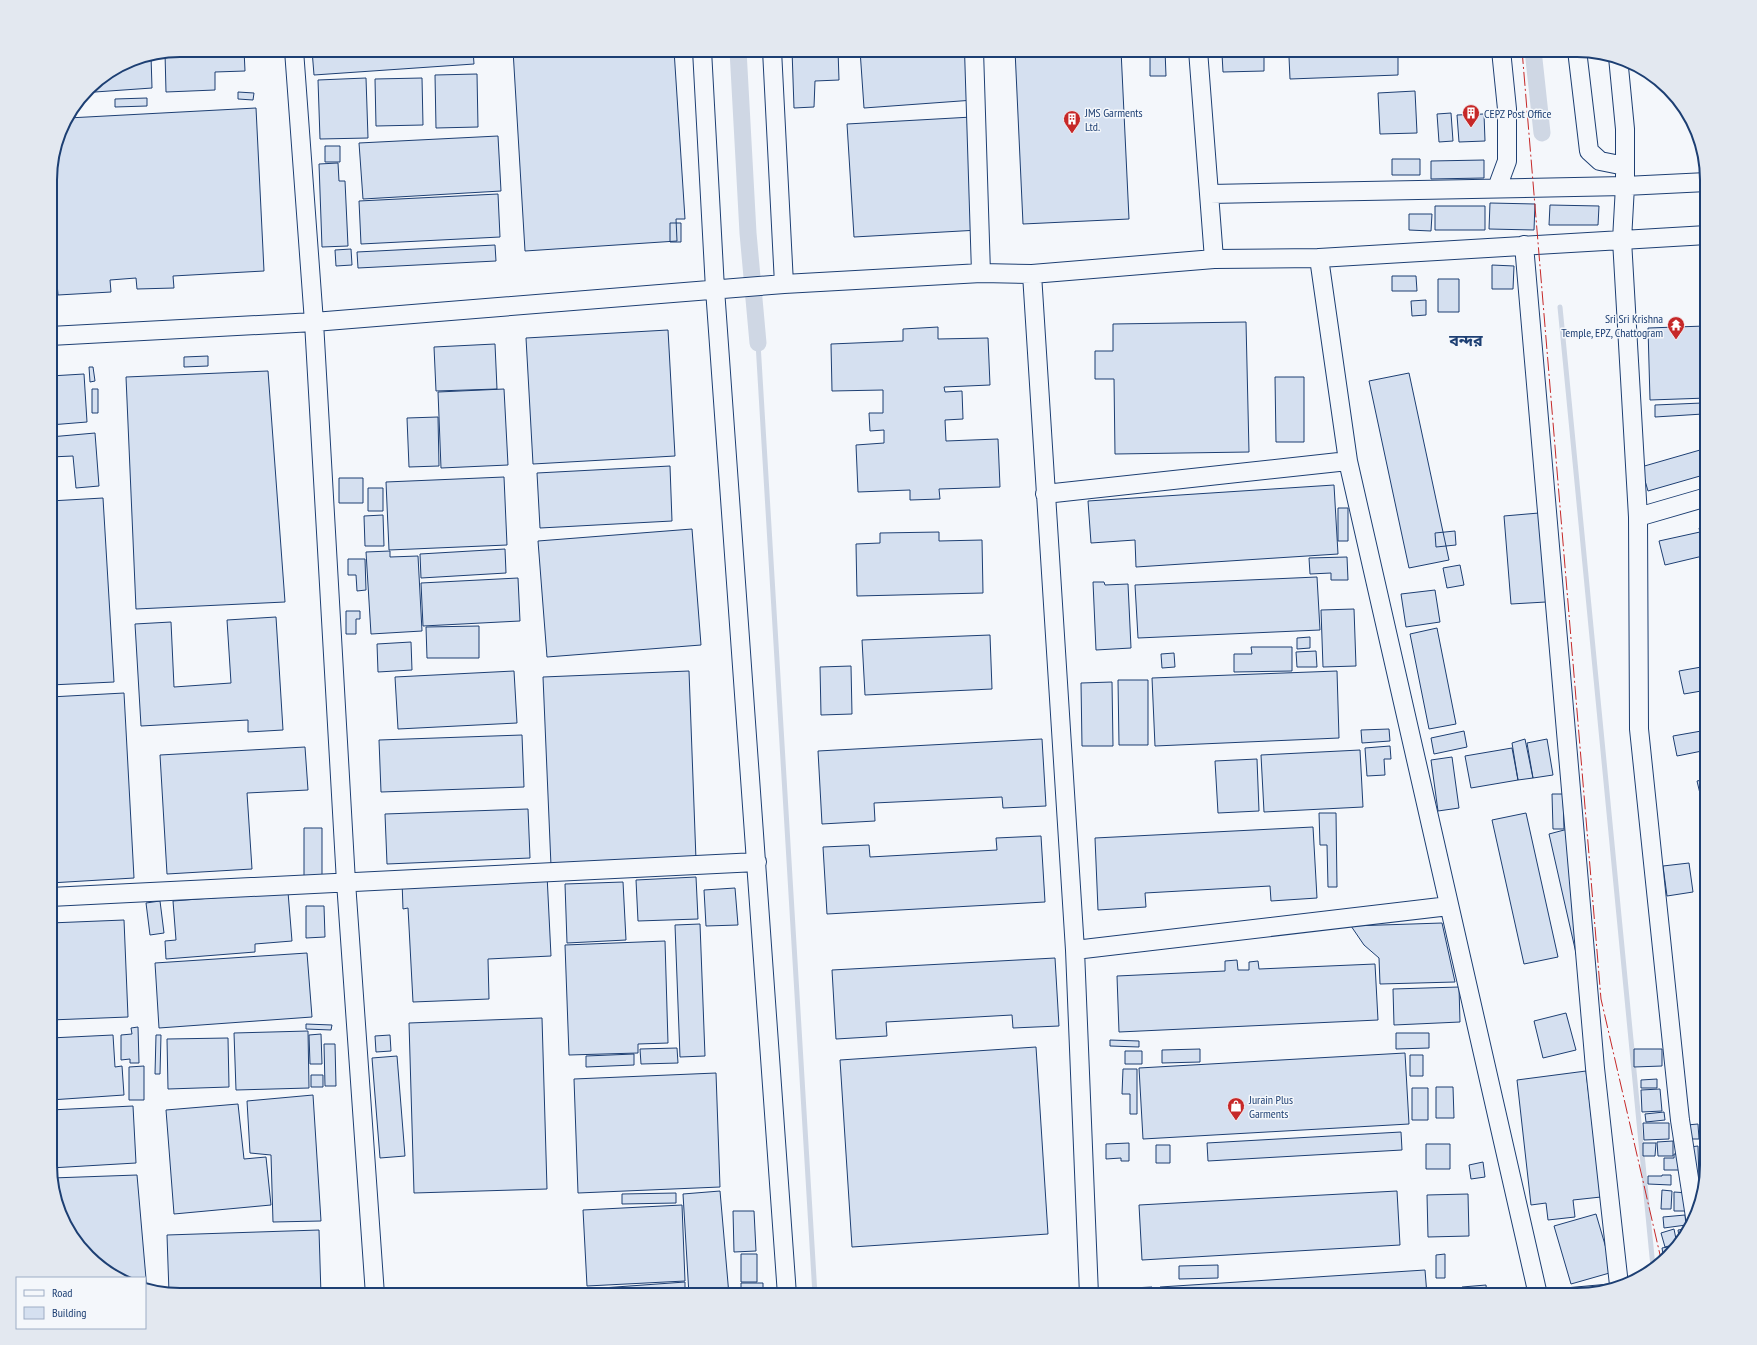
<svg xmlns="http://www.w3.org/2000/svg" width="1757" height="1345" font-family="'PT Sans Narrow','Noto Sans Bengali',sans-serif">
	<style>
		.lines { fill: none; stroke-linecap: round; stroke-linejoin: round }
		.stream { stroke: #cfd7e4; stroke-width: 5 }
		.canal { stroke: #cfd7e4; stroke-width: 17 }
		.building { fill: #d5e0f0; stroke: #1d3f73 }
		.minor-casing { stroke: #1d3f73; stroke-width: 20 }
		.minor { stroke: #f4f7fb; stroke-width: 18 }
		.power { stroke: #c62828; stroke-width: 1; stroke-dasharray: 14 3 2 3; stroke-linecap: butt }
		.labels { text-anchor: middle; dominant-baseline: central; stroke-width: 3; stroke-linejoin: round; paint-order: stroke }
		.poi-label { font-size: 12px; fill: #1d3f73; stroke: #f4f7fb; text-anchor: start }
		.district-label { font-size: 16px; font-weight: bold; fill: #1d3f73; stroke: #f4f7fb }
		.rim { fill: none; stroke: #1d3f73; stroke-width: 2 }
	</style>
	<rect width="100%" height="100%" fill="#f4f7fb"/>
	<g class="lines">
		<!-- stream -->
		<path class="stream" d="M1560 307 1653 1267
			M758 343 815 1295"/>
		<!-- canal -->
		<path class="canal" d="M738 50 748 233 758 343
			M1533 50 1542 133"/>
	</g>
	<!-- building -->
	<path class="building" d="M180 50H244L245 71 215 72V90L166 92 165 53Z
		M312 50H473L474 64 314 75Z
		M513 50H674L685 219H676L677 241 525 251Z
		M792 50H838L839 80 815 81 814 107 794 108Z
		M860 50H971L974 100 864 108Z
		M1015 50H1121L1129 219 1023 224Z
		M1150 50H1165L1166 76H1150Z
		M1283 50H1369L1283 53Z
		M1264 53V71L1223 72 1222 54Z
		M1398 54V75L1290 79 1289 57Z
		M151 56 152 88 95 92 94 84 131 60Z
		M477 74 478 127 436 128 435 75Z
		M366 78 368 138 320 139 318 80Z
		M422 78 423 125 376 126 375 79Z
		M1415 91 1417 133 1380 134 1378 93Z
		M238 92 254 93 253 100 238 99Z
		M147 98V106L115 107V99Z
		M256 108 264 271 173 276 174 288 137 289 136 278 110 280 111 292 58 295 57 283H50V172L60 130 68 118Z
		M1451 113 1453 141 1439 142 1437 114Z
		M1484 114 1485 141 1459 142 1457 115Z
		M972 117 979 230 854 237 847 124Z
		M498 136 501 191 363 199 359 143Z
		M325 146H340V162H325Z
		M1392 159H1420V175H1392Z
		M1484 160V178L1431 179V161Z
		M338 163 339 181H345L348 246 322 247 319 164Z
		M498 194 500 237 361 244 359 201Z
		M1490 203 1535 204 1534 230 1489 229Z
		M1550 205 1599 206 1598 225H1549Z
		M1435 206H1485V230H1435Z
		M1409 214H1432L1431 231 1409 230Z
		M670 223H681V242H670Z
		M495 245 496 261 358 268 357 252Z
		M351 249 352 265 336 266 335 250Z
		M1492 265 1514 266 1513 289H1492Z
		M1392 276H1416L1417 291H1392Z
		M1438 279H1459V312H1438Z
		M1426 300V315L1412 316 1411 301Z
		M1246 322 1249 452 1115 454 1114 379H1095V351H1113V324Z
		M1705 326 1707 398 1650 400 1648 328Z
		M938 327V339L988 338 990 385 944 387 945 392 962 391 963 419 945 420 946 441 998 439 1000 487 939 489 940 499 910 500V490L858 492 856 445 884 443V430L870 431 869 413H883V390L832 391 831 344 903 341V329Z
		M668 330 675 456 533 464 526 338Z
		M495 344 497 389 436 391 434 347Z
		M208 356V366L184 367V357Z
		M89 367H93L95 381 90 382Z
		M268 371 285 602 136 609 126 377Z
		M1409 373 1449 560 1409 568 1369 381Z
		M84 374 87 422 50 425V376Z
		M1275 377H1304V442H1276Z
		M92 389H98V413H92Z
		M504 389 508 465 441 468 438 392Z
		M1702 403 1703 414 1655 417V405Z
		M438 417 439 466 409 467 407 418Z
		M95 433 99 486 76 488 73 456 50 457V437Z
		M1707 448V474L1648 491 1641 467Z
		M670 466 672 521 540 528 537 473Z
		M504 477 507 545 389 550 386 482Z
		M339 478H363V503H339Z
		M1334 485 1338 554 1136 567 1135 540 1091 543 1088 501Z
		M368 488H383V511H368Z
		M103 498 114 682 50 685V501Z
		M1338 508H1348V541H1338Z
		M1539 513 1546 602 1511 604 1504 516Z
		M383 515 384 546H365L364 516Z
		M1707 526V555L1665 565 1659 541 1700 532 1699 528Z
		M692 529 701 645 547 657 538 541Z
		M1455 531 1456 545 1436 547 1435 533Z
		M939 532V541L982 540 983 593 857 596 856 544 880 543V533Z
		M505 549 506 573 421 578 420 554Z
		M390 551V557L418 556 422 631 371 634 366 552Z
		M1347 557 1348 580H1331V573L1310 574 1309 558Z
		M348 559H365L366 590 357 591 356 575H348Z
		M1460 565 1464 585 1447 588 1443 568Z
		M1317 577 1320 630 1138 638 1135 585Z
		M518 578 520 621 423 626 421 583Z
		M1093 582H1104L1105 585 1128 584 1131 648 1096 650Z
		M1435 590 1440 622 1406 627 1401 594Z
		M1354 609 1356 666 1323 667 1321 610Z
		M346 611H360V619H356V634H346Z
		M276 617 283 730 248 732V720L141 726 135 624 171 622 174 687 231 683 227 620Z
		M479 626V658H427L426 627Z
		M1437 628 1456 724 1429 729 1410 634Z
		M990 635 992 689 865 695 862 640Z
		M1310 637V648L1297 649V638Z
		M411 642 412 670 378 672 377 644Z
		M1251 647H1292V671L1234 672V654H1252Z
		M1316 651 1317 667H1297L1296 652Z
		M1174 653 1175 667 1162 668 1161 654Z
		M851 666 852 714 821 715 820 667Z
		M1707 666V690L1684 694 1679 671Z
		M514 671 517 723 398 729 395 677Z
		M689 671 696 860 551 866 543 677Z
		M1337 671 1339 738 1155 746 1152 678Z
		M1118 680H1148V745H1119Z
		M1112 682 1113 746H1082L1081 683Z
		M124 693 134 878 50 883V697Z
		M1389 729 1390 741 1362 743 1361 730Z
		M1707 730V750L1677 756 1673 736Z
		M1464 731 1467 747 1434 754 1431 738Z
		M522 735 524 787 381 792 379 740Z
		M1042 739 1046 806 1003 808 1002 797 874 803 875 821 822 824 818 751Z
		M1525 739 1533 778 1518 780 1512 743Z
		M1547 739 1553 775 1533 778 1527 743Z
		M1390 746 1391 759H1384L1385 775 1367 776 1365 748Z
		M305 747 308 790 247 793 252 869 167 874 160 755Z
		M1512 748 1518 780 1471 788 1465 756Z
		M1360 750 1363 807 1264 812 1261 755Z
		M1452 757 1459 808 1438 811 1431 760Z
		M1257 759 1259 811 1218 813 1215 761Z
		M1707 779V823L1697 781Z
		M1552 794H1563L1564 829H1553Z
		M528 809 530 858 387 864 385 814Z
		M1319 813H1336L1337 887H1328L1327 845H1320Z
		M1526 813 1558 957 1524 964 1492 820Z
		M1313 827 1317 898 1271 901 1270 886 1145 893 1146 907 1098 910 1095 838Z
		M304 828H322V877H304Z
		M1568 829 1578 962 1549 834Z
		M1041 836 1045 902 827 914 823 847 869 845 870 857 997 850 996 838Z
		M1689 863 1693 892 1667 896 1663 866Z
		M547 875 551 956 488 959 489 999 413 1002 408 908 403 909 402 881Z
		M696 877 698 919 638 921 636 880Z
		M623 882 626 940 567 943 565 884Z
		M735 888 738 925 706 926 704 890Z
		M288 892 292 941 255 944V952L166 959 165 941 176 940 173 901Z
		M160 901 164 933 150 935 146 903Z
		M306 906H324L325 937 306 938Z
		M124 920 128 1017 50 1020V923Z
		M1442 923 1455 982 1380 984 1379 958 1364 945 1351 926Z
		M700 924 705 1056 680 1057 675 925Z
		M665 941 668 1043 638 1044V1053L569 1055 565 945Z
		M307 953 312 1017 159 1028 155 963Z
		M1055 958 1059 1026 1013 1028 1012 1015 886 1022 887 1036 836 1039 832 970Z
		M1237 960 1238 970H1249V962L1258 961 1259 969 1375 964 1378 1020 1119 1032 1117 976 1225 971V961Z
		M1459 987 1460 1022 1394 1025 1393 989Z
		M1566 1013 1576 1050 1543 1058 1534 1021Z
		M542 1018 547 1189 414 1193 409 1023Z
		M306 1024 332 1025 331 1030 306 1029Z
		M138 1027 139 1063H130V1059L121 1060V1035L132 1034 131 1028Z
		M308 1031 309 1088 236 1090 234 1033Z
		M1396 1033H1429V1048L1396 1049Z
		M321 1034 322 1064H310L309 1035Z
		M113 1035 115 1067 122 1066 124 1095 50 1100V1038Z
		M156 1035H161L160 1074H155Z
		M390 1035 391 1051 376 1052 375 1036Z
		M228 1038 229 1087 168 1089 167 1039Z
		M1110 1040 1139 1041V1047L1110 1046Z
		M324 1044H335L336 1086H325Z
		M1036 1047 1048 1234 852 1247 840 1060Z
		M677 1048 678 1063 641 1064 640 1049Z
		M1200 1049V1062L1162 1063V1050Z
		M1634 1049H1662V1066L1634 1067Z
		M1125 1051H1142V1064H1125Z
		M1405 1053 1409 1124 1143 1139 1139 1068Z
		M634 1054V1065L586 1067V1056Z
		M1410 1055H1423V1076H1410Z
		M397 1056 405 1156 380 1158 372 1058Z
		M144 1066V1100H129V1067Z
		M1123 1069H1137V1114H1130V1094H1122Z
		M1586 1071 1601 1197 1573 1200 1575 1217 1548 1220 1546 1203 1531 1205 1517 1080Z
		M716 1073 720 1187 578 1193 574 1079Z
		M311 1075H323V1087H311Z
		M1657 1079V1088H1641V1080Z
		M1436 1087H1453L1454 1118H1436Z
		M1412 1088H1428V1120H1412Z
		M1660 1089 1662 1111 1642 1112 1641 1090Z
		M313 1095 321 1221 273 1222 271 1155 250 1153 247 1101Z
		M238 1104 244 1159 266 1157 271 1205 174 1214 166 1110Z
		M133 1106 136 1163 50 1168V1110Z
		M1664 1112 1665 1120 1646 1122 1645 1114Z
		M1643 1123H1669V1139L1644 1140Z
		M1698 1124 1699 1139H1688L1687 1125Z
		M1401 1132 1402 1150 1208 1161 1207 1143Z
		M1673 1141V1156H1658L1657 1142Z
		M1129 1143V1161H1121V1158L1106 1159V1144Z
		M1643 1143H1656L1655 1156H1643Z
		M1426 1144H1450V1169H1426Z
		M1156 1145H1170V1163H1156Z
		M1698 1146 1699 1181H1691L1690 1147Z
		M1674 1154H1682V1170H1664V1158H1674Z
		M1483 1162 1485 1177 1471 1179 1469 1165Z
		M137 1175 147 1290 145 1289V1278H119L101 1268 64 1223 52 1178Z
		M1662 1175H1671V1185L1648 1184V1176H1662Z
		M1662 1190 1672 1191 1671 1209H1661Z
		M720 1191 729 1295H689L683 1194Z
		M1397 1191 1400 1245 1142 1260 1139 1205Z
		M1674 1192 1689 1193 1688 1211H1674Z
		M676 1193V1203L622 1204V1194Z
		M1468 1194 1469 1236 1428 1237 1427 1195Z
		M682 1205 685 1281 587 1286 583 1210Z
		M733 1211H754L756 1251 734 1252Z
		M1596 1214 1613 1272 1571 1284 1554 1226Z
		M1685 1215 1686 1225 1664 1228 1663 1217Z
		M1674 1229 1677 1244 1665 1247 1661 1233Z
		M1685 1229 1686 1233 1680 1243 1678 1230Z
		M319 1230 321 1295H180L169 1293 167 1235Z
		M1679 1245 1669 1253 1663 1254 1662 1248Z
		M741 1254H757V1282H741Z
		M1445 1254V1278H1436V1255Z
		M1218 1265V1278L1179 1279V1266Z
		M1425 1270 1427 1295H1160V1287Z
		M685 1282V1295H589L588 1289Z
		M741 1283H763V1295H741Z
		M1609 1284V1287L1577 1295H1555L1554 1289Z
		M1486 1285 1487 1295H1462V1287Z
		M1152 1287 1153 1295H1112V1289Z"/>
	<g class="lines">
		<!-- minor casing -->
		<g class="minor-casing">
			<path id="minor" d="M294 50 314 322 346 882 375 1295
				M702 50 715 289 787 1295
				M772 50 784 284
				M974 50 981 273
				M1198 50 1214 259
				M1577 50 1589 151 1600 161 1625 166
				M1618 57 1625 129V186L1622 240 1638 517 1639 729 1680 1120 1695 1217
				M1497 188 1507 161V109L1501 50
				M1210 194 1625 186 1707 182
				M1524 245 1595 1068 1619 1285
				M1319 258 1348 461 1538 1295
				M1032 274 1075 950 1089 1295
				M50 336 314 322 784 284 981 273 1032 274 1214 259 1319 258 1707 235
				M1045 494 1348 461
				M1638 517 1707 497
				M50 897 757 862
				M1075 950 1449 906"/>
		</g>
		<!-- minor -->
		<use href="#minor" class="minor"/>
		<!-- power -->
		<path class="power" d="M1522 50 1601 999 1661 1259"/>
	</g>
	<!-- icons -->
	<defs>
		<g id="building-pin" transform="scale(0.9)"><path d="M0 17L-7.5 6A9.5 9.5 0 1 1 7.5 6Z" fill="#c62828" stroke="#f4f7fb"/><path d="M-4-6H4V6H1V3H-1V6H-4ZM-2.5-4.3h1.7v1.8h-1.7ZM.8-4.3h1.7v1.8H.8ZM-2.5-1h1.7V.8h-1.7ZM.8-1h1.7V.8H.8Z" fill="#fff"/></g>
		<g id="temple-pin" transform="scale(0.9)"><path d="M0 17L-7.5 6A9.5 9.5 0 1 1 7.5 6Z" fill="#c62828" stroke="#f4f7fb"/><path d="M0-6L5-2H3V0L6.5 2.5H4V6H1.5V3h-3V6H-4V2.5H-6.5L-3 0V-2H-5Z" fill="#fff"/></g>
		<g id="shop-pin" transform="scale(0.9)"><path d="M0 17L-7.5 6A9.5 9.5 0 1 1 7.5 6Z" fill="#c62828" stroke="#f4f7fb"/><path d="M-5-2.5h2.3a2.7 3.5 0 0 1 5.4 0H5L5.5 6h-11ZM-1.5-2.5h3a1.5 2.3 0 0 0-3 0Z" fill="#fff"/></g>
	</defs>
	<g fill-rule="evenodd">
		<use href="#building-pin" x="1471" y="113"/>
		<use href="#building-pin" x="1072" y="119"/>
		<use href="#temple-pin" x="1676" y="325"/>
		<use href="#shop-pin" x="1236" y="1106"/>
	</g>
	<g class="labels">
		<!-- poi labels -->
		<g class="poi-label">
			<text x="1085" y="112">JMS Garments<tspan x="1085" dy="14">Ltd.</tspan></text>
			<text x="1484" y="113">CEPZ Post Office</text>
			<text x="1663" y="318" text-anchor="end">Sri Sri Krishna<tspan x="1663" dy="14">Temple, EPZ, Chattogram</tspan></text>
			<text x="1249" y="1099">Jurain Plus<tspan x="1249" dy="14">Garments</tspan></text>
		</g>
		<!-- district labels -->
		<g class="district-label">
			<text x="1466" y="340">বন্দর</text>
		</g>
	</g>
	<!-- crop -->
	<path d="M0 0H1757V1345H0ZM180 57H1577A123 123 0 0 1 1700 180V1165A123 123 0 0 1 1577 1288H180A123 123 0 0 1 57 1165V180A123 123 0 0 1 180 57Z" fill="#e3e8f0" fill-rule="evenodd"/>
	<path class="rim" d="M180 57H1577A123 123 0 0 1 1700 180V1165A123 123 0 0 1 1577 1288H180A123 123 0 0 1 57 1165V180A123 123 0 0 1 180 57Z"/>
	<!-- legend -->
	<rect x="16" y="1277" width="130" height="52" fill="#f4f7fb" stroke="#9eadc5"/>
	<rect x="24" y="1290" width="20" height="6" fill="#f4f7fb" stroke="#9eadc5"/>
	<text x="52" y="1297" font-size="12" fill="#1d3f73">Road</text>
	<rect x="24" y="1307" width="20" height="12" fill="#d5e0f0" stroke="#9eadc5"/>
	<text x="52" y="1317" font-size="12" fill="#1d3f73">Building</text>
</svg>
